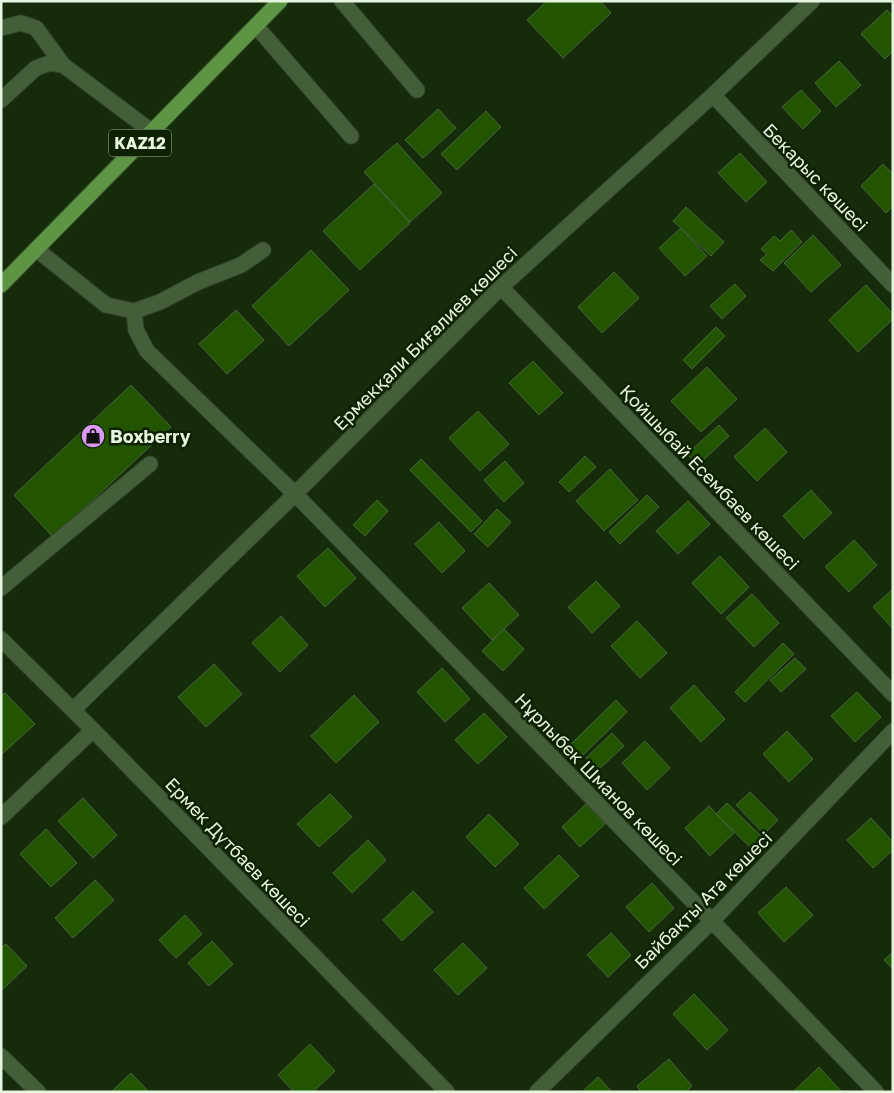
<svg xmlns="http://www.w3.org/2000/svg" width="894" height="1093" font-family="'Golos Text',sans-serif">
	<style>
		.building { fill: #235500; stroke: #4a6340 }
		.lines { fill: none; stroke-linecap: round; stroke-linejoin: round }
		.minor-casing { stroke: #324829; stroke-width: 17 }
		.major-casing { stroke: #324829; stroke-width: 17 }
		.minor { stroke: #435e38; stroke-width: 15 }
		.major { stroke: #5d9544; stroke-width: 15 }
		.labels { text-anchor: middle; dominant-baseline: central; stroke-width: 5; stroke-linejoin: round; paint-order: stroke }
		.shield { fill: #0c2202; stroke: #a5b69d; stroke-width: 1 }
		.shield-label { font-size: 16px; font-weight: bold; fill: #e6f5e0 }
		.street-label { font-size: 18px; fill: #e6f5e0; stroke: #0c2202 }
		.poi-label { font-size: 18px; font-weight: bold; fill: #e6f5e0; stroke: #0c2202; text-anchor: start }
	</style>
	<rect width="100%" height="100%" fill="#152c0b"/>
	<!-- building -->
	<path class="building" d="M547 1H600L611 13 563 58 527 20Z
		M887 10 893 16V51L885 59 861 34Z
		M839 61 861 85 836 107 815 83Z
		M801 90 821 111 803 129 782 107Z
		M438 109 456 128 423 158 405 140Z
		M486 111 501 127 457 170 441 154Z
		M397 143 442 193 410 222 364 172Z
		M740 153 767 182 746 202 718 173Z
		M883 164 893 174V206L886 213 861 186Z
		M374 184 410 223 360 270 323 231Z
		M686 207 724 242 711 256 673 221Z
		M681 228 707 256 685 276 659 248Z
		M791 230 802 242 773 271 760 260 767 254 761 249 774 236 780 241Z
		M813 235 841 265 811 292 784 263Z
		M311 250 349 290 289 346 252 306Z
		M614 272 639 298 602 333 578 307Z
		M735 284 746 296 722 319 710 306Z
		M866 285 893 314V319L858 352 829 320Z
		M236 310 264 340 227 374 199 344Z
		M716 327 725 336 692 369 683 360Z
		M533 361 563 393 539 415 509 383Z
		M707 367 737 399 701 432 671 401Z
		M131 385 171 427 53 537 14 495Z
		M478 411 509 444 480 471 449 438Z
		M719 425 729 436 698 465 687 454Z
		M765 428 787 452 757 481 734 457Z
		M585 456 596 467 569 492 559 482Z
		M421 459 482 521 471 532 410 470Z
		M505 461 524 483 504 502 484 480Z
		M610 469 638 500 604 531 576 501Z
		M811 490 832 513 804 539 783 516Z
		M647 495 659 507 620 544 609 532Z
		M377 500 388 511 365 536 353 525Z
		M688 501 710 524 678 554 656 531Z
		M497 509 511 522 488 547 474 534Z
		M439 522 465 551 442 573 415 544Z
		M854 540 877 565 849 592 825 567Z
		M328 548 356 578 325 607 297 576Z
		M720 556 749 587 721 614 692 583Z
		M596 581 620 606 592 633 568 607Z
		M489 583 519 615 492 640 462 608Z
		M893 589V629L873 607Z
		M752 594 779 623 754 647 726 618Z
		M281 616 308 645 280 672 252 643Z
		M637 621 667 653 640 678 611 646Z
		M504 629 524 649 503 671 482 651Z
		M783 643 794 654 745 702 735 692Z
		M795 658 806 669 781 692 770 680Z
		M214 664 242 694 206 727 178 697Z
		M442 668 470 699 445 722 417 692Z
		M694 685 725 719 701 742 670 708Z
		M857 692 881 717 855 742 831 716Z
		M5 693 35 724 1 755V696Z
		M354 695 379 722 336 763 311 736Z
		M616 700 627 712 581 757 570 745Z
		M484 713 507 737 478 764 455 740Z
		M787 731 813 759 789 782 763 754Z
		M612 733 624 746 598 770 586 758Z
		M645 741 670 768 647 790 622 763Z
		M750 792 778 820 764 834 736 805Z
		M330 794 352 817 319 847 297 824Z
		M83 798 117 835 93 858 58 821Z
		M727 803 762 837 751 848 716 814Z
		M586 804 605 824 580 847 562 827Z
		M709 806 734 833 710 856 685 828Z
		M489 814 519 844 495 867 466 837Z
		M871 818 893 842V850L873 868 847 840Z
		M46 829 77 863 51 887 20 854Z
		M368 840 386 860 352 893 333 873Z
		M559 855 579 876 544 909 524 888Z
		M95 880 114 900 73 938 55 918Z
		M652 883 674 908 649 932 626 907Z
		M786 887 813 915 784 942 758 913Z
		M413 891 433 912 402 941 383 920Z
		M185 915 202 934 176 958 159 940Z
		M611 933 631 955 608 977 587 955Z
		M212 941 233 964 209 986 188 963Z
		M463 943 487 968 458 995 434 970Z
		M6 944 27 966 1 991V948Z
		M893 952V969L884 960Z
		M694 994 728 1030 707 1050 673 1014Z
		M310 1044 335 1071 313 1092H294L278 1075Z
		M669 1059 692 1086 686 1092H641L637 1086Z
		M819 1067 842 1092H793Z
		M131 1073 149 1092H111Z
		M598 1077 612 1092H582Z"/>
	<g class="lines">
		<!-- minor casing -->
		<g class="minor-casing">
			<path id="minor" d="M342 1 417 90
				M256 26 351 136
				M1 28 21 23 36 28 63 65
				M713 95 893 285
				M1 100 36 68 50 63 63 65 151 131
				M36 249 106 305 134 311 160 302 198 282 241 265 263 250
				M501 287 893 694
				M134 311 136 330 147 351 295 494 712 921 876 1092
				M1 588 150 464
				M1 639 93 730 447 1092
				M73 710 295 494 501 287 713 95 812 1
				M1 817 93 730
				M1 1056 38 1092
				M537 1092 712 921 893 731"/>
		</g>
		<!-- major casing -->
		<g class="major-casing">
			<path id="major" d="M1 285 280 1"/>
		</g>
		<!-- minor -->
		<use href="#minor" class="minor"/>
		<!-- major -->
		<use href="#major" class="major"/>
	</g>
	<!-- icons -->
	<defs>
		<g id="shop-disc" transform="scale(1.25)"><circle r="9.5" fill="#dc99f4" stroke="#0c2202"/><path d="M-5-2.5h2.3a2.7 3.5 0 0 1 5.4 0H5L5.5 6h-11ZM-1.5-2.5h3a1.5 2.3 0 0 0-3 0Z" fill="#111"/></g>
	</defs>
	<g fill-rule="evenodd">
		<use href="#shop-disc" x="93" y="436"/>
	</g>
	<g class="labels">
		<!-- shield labels -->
		<rect class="shield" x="109" y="129.5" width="62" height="27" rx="4"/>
		<g class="shield-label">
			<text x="140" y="143">KAZ12</text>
		</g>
		<!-- street labels -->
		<g class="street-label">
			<text transform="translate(816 177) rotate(46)">Бекарыс көшесі</text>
			<text transform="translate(425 338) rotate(-45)">Ермекқали Биғалиев көшесі</text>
			<text transform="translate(710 477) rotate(46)">Қойшыбай Есембаев көшесі</text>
			<text transform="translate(599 779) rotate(46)">Нұрлыбек Шманов көшесі</text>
			<text transform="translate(238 852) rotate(46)">Ермек Дүтбаев көшесi</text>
			<text transform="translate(703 900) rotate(-45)">Байбақты Ата көшесі</text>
		</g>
		<!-- poi labels -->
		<g class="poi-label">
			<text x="110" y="436">Boxberry</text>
		</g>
	</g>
	<!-- border -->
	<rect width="894" height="1093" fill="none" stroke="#e6f5e0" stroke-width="5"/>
</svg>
